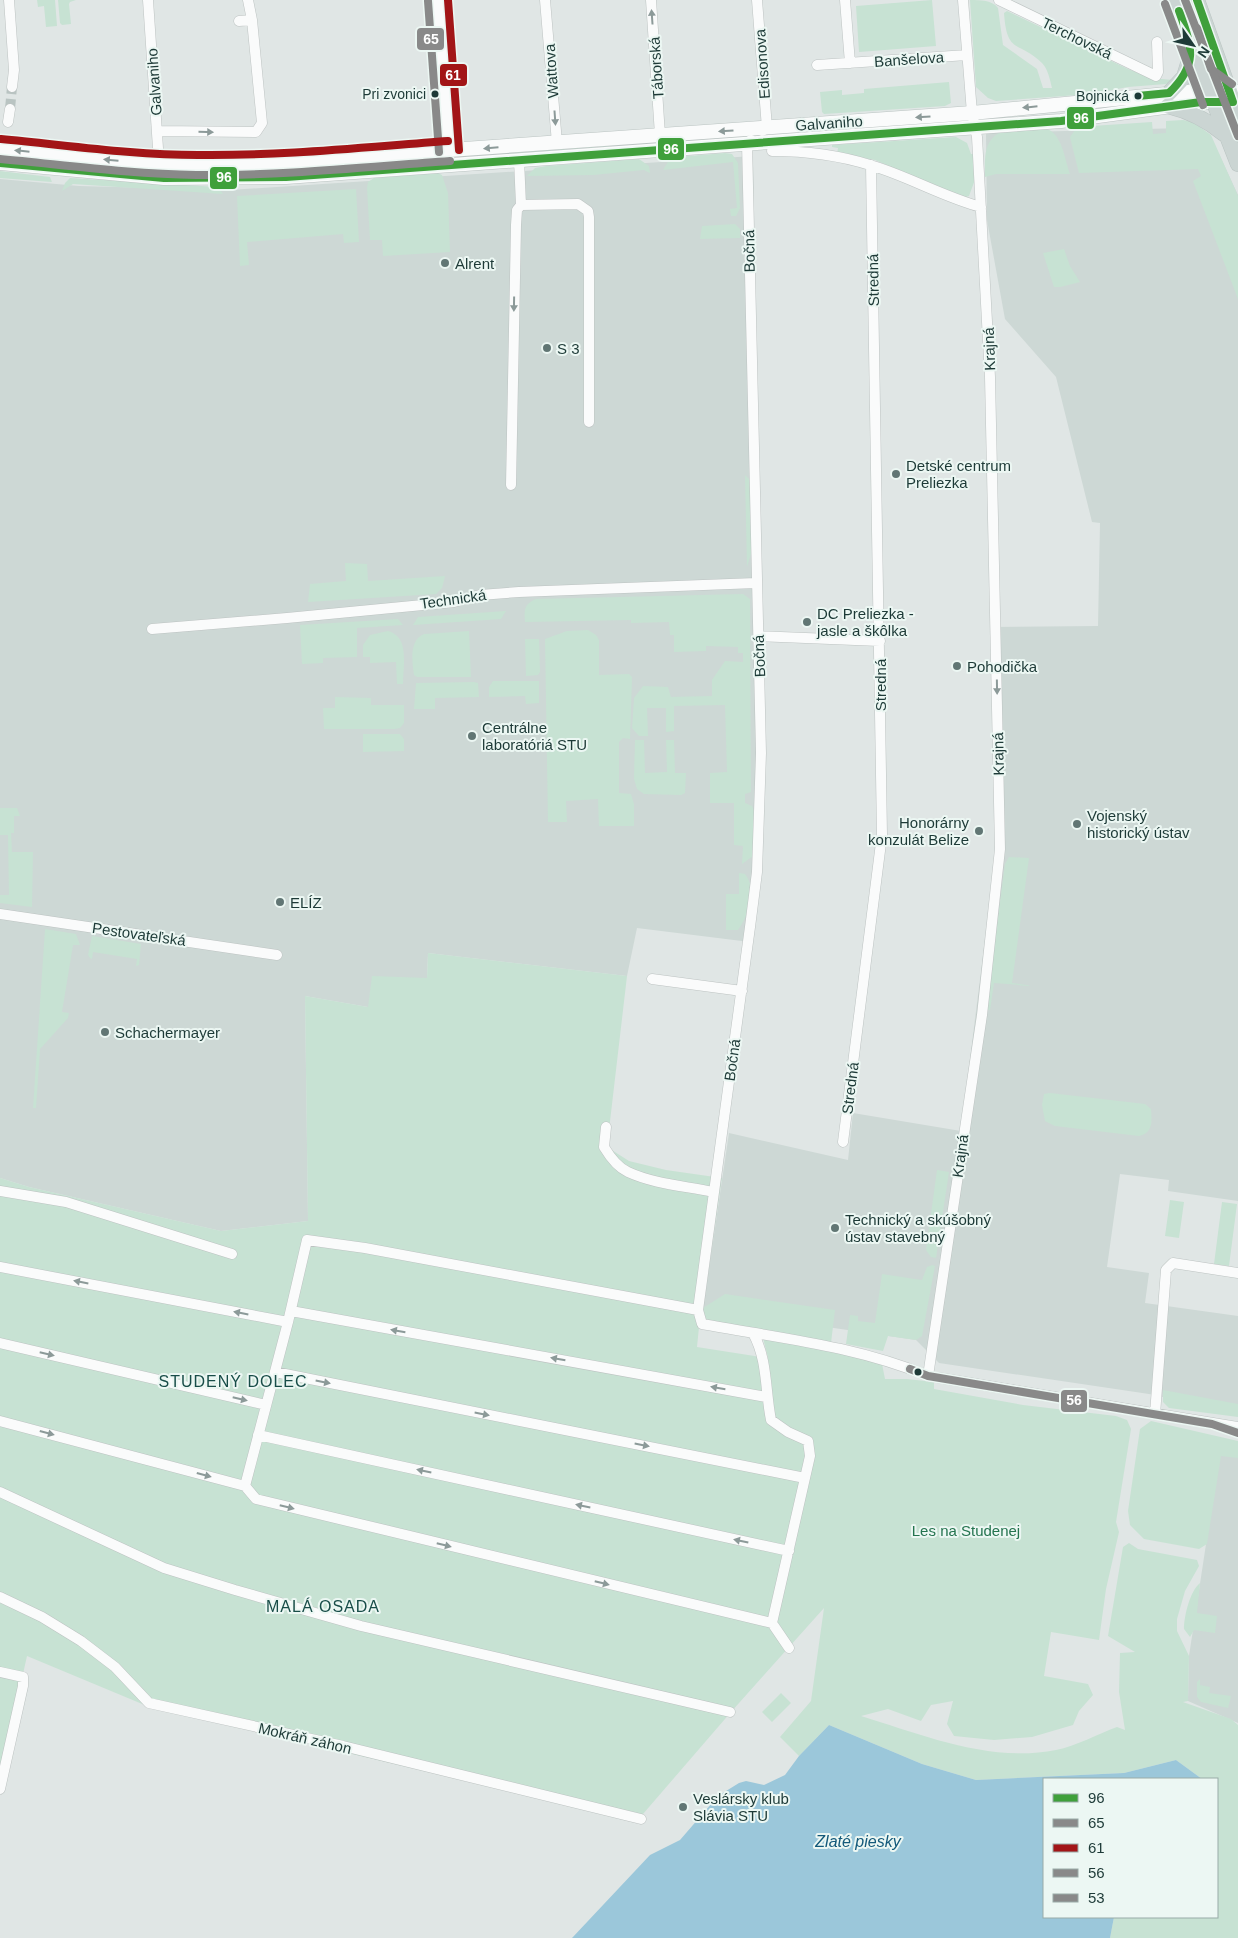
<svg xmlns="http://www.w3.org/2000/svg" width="1238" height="1938" font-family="Helvetica,sans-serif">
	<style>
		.built { fill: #cdd8d5 }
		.green { fill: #c7e2d3 }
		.water { fill: #9bc7da }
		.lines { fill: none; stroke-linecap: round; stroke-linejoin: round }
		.street-tunnel { stroke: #b9c4c2; stroke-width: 10; stroke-dasharray: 10 5; stroke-linecap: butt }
		.street-casing { stroke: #bdc3c2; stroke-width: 11 }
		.secondary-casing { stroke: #bbc4c2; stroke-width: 15 }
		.primary-casing { stroke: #bac4c2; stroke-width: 16 }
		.street { stroke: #fafbfb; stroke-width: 10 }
		.secondary { stroke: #fafbfb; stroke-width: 14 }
		.primary { stroke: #cbd5d3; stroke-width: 15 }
		.bus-1-casing { stroke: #ecf7f3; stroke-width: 11 }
		.bus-2-casing { stroke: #ecf7f3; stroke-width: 11 }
		.bus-3-casing { stroke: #ecf7f3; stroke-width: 11 }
		.bus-4-casing { stroke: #ecf7f3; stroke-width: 11 }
		.bus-5-casing { stroke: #ecf7f3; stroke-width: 11 }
		.bus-1 { stroke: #3fa03b; stroke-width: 8 }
		.bus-2 { stroke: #898989; stroke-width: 8 }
		.bus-3 { stroke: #a21517; stroke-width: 8 }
		.bus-4 { stroke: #898989; stroke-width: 8 }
		.bus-5 { stroke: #898989; stroke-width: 8 }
		.oneway { fill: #8c9a99 }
		.bus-dot { fill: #1d3a37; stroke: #ecf7f3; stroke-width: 2 }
		.poi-dot { fill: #617674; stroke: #ecf7f3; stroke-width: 2 }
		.labels { text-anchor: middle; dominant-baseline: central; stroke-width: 4; stroke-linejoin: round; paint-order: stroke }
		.bus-label { font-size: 14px; fill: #1d3a37; stroke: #ecf7f3; text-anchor: end }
		.street-label { font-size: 15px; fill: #1d3a37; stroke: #ecf7f3 }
		.poi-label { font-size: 15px; fill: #1d3a37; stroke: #ecf7f3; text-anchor: start }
		.park-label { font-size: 15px; fill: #24744f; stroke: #ecf7f3 }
		.neighbourhood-label { font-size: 16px; letter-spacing: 1px; fill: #184d48; stroke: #ecf7f3 }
		.water-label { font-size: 16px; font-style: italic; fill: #13597a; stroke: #ecf7f3 }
		.line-badge { stroke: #ecf7f3; stroke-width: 2 }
		.badge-label { font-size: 14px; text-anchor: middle; font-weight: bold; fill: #fff }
	</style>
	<rect width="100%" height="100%" fill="#e0e6e5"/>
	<!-- built -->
	<path class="built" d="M1184 128 1219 154 1238 195V1201L1168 1191 1169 1180 1120 1174 1107 1267 1149 1273 1145 1303 1238 1316V1414L1149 1394 939 1363 916 1340 703 1309 729 1133 848 1160 853 1113 961 1131 997 843 991 627 1098 626 1100 523 1092 522 1056 377 1005 319 987 220 986 133Z
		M753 156 760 645 750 942 637 928 627 976 428 953 427 978 368 1007 305 996 308 1221 221 1231 29 1187 0 1178V179L79 186 229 190Z
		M1222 1439 1238 1444V1723L1188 1701 1189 1656Z"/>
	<!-- green -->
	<path class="green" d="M37 0H55L57 26 46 27 44 6 38 7Z
		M58 0H76L70 2 69 4 71 24 62 25 60 23Z
		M932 0 936 46 859 52 856 6Z
		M970 0C981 0 992 0 998 8L1003 45 1037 69 1043 88H1052C1050 80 1048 69 1042 63 1018 40 1007 55 1004 13L1007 11 1128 69 1151 78 1173 80 1166 84 1128 87 1091 94 996 101 988 98 976 87Z
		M1184 0H1190L1211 58 1206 60Z
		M949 82 951 103 945 106 824 114 822 112 820 92 842 90V95L864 93V89Z
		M1183 120 1193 122 1211 135 1238 196V299L1193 181 1201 176 1198 169 1079 173 1070 137 1077 127 1152 122 1153 134 1166 133V121Z
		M1046 129C1062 132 1065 161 1070 174H996L985 177C985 160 983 142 999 133Z
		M739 135V138L472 158 471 154Z
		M956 137 967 143 971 154H974L976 177 969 196 963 198 875 160 837 154 838 148 832 147V145Z
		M725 153 732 154 738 163 740 208 736 216H731L730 209 737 208 733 162 663 170 669 160 676 157Z
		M0 154 57 160 435 158 346 167 205 174 0 158Z
		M639 159 649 166 650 173 644 170 593 175 527 176 535 168 546 166Z
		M0 171 50 177 52 182 0 178Z
		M438 173 442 175 448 193 450 252 383 256 382 240H370L367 188 368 182 374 178Z
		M70 178 218 187 223 194 73 184 62 191 65 183Z
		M356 189 359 242 344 243 343 234 247 242 249 265 240 266 237 196Z
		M735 224 740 229V238L700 239 702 226Z
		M1064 249 1070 266 1080 282 1060 287H1054L1043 253Z
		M745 475 750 480 752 550 747 567Z
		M345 563 367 564 368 581 445 576 442 588 436 594 308 602 310 584 346 581Z
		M743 594 750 599 751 792 745 794V803L752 806 755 813 753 856 742 864 743 846 734 845V803H710V773L727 772 725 705 674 706V731L666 732V708H647L648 736H639L632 728 634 698 643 686 668 687 671 697 712 696V680L725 661 743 662V653H738V647L706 646V651L674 652V635H670L669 622 631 623V620L525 622C524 610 524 604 536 599Z
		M506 611 501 619 413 625 418 617Z
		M398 619 403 625 357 628V657L323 658V663L302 664 300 625Z
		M588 630 596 635 599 640V675L629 674 632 677 630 739 623 738 619 742V793L631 794 634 804V826H599L598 799 566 801 567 822H548L545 639 567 631Z
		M388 631C410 637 403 666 403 684H397L396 662 370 663V657H363V645L370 635Z
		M469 631 471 677H417L414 675C412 661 409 640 424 634Z
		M525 639H539L540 672 538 675 526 676Z
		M493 681H539V703L526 704 525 696 489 697V687Z
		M474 682 478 683 479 697 435 698V709H414L416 683Z
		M335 697 371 698V705H404V723L400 728 395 729H324L323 708H335Z
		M363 734H400L404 739V751L363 752Z
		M635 740H644L645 773 667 772 666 740H674L675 773H686L685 793 681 795 644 794 637 789 634 779Z
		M0 808H17L20 816H14V833H11L12 852H33L32 907 0 903V895H9L8 835H0Z
		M1009 857 1029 858 1012 983 1033 986 994 983 990 1010H986L1005 864Z
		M739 873 745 874C758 891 749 914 738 930H726V894H739Z
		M45 929 76 934 80 945H73L62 1012 69 1013 68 1018 40 1049 36 1108H33Z
		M92 936 141 944 139 965 136 966 137 959 93 952 92 959 90 958 88 955Z
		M428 953 627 976 607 1147 629 1161 666 1170 722 1178 703 1308 725 1294 835 1310 831 1343 699 1327 697 1347 768 1358 763 1338 850 1355 882 1364 885 1379H907L934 1382V1389L1023 1405 1116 1416 1127 1420 1131 1429 1116 1522 1119 1532 1106 1589 1099 1640 1051 1632 1044 1676 1088 1684 1093 1695 1079 1711 1073 1725 1032 1737 994 1740 954 1736 947 1724 953 1701 931 1705 921 1721 888 1709 861 1716C923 1735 990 1763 1056 1750 1076 1746 1098 1734 1117 1727L1125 1730 1119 1692 1120 1653 1135 1652 1108 1636 1123 1547 1129 1543 1138 1549 1197 1560 1199 1566 1185 1591 1177 1619V1631L1189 1656 1188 1701 1183 1702 1231 1719 1238 1725V1938H1110L1114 1917H1217V1779H1202L1176 1760 1124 1773 976 1780 922 1764 829 1725 799 1756 780 1737 811 1701 824 1608 731 1712 643 1814 620 1817 147 1706 27 1656 0 1777V1178L29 1187 221 1231 308 1221 305 996 368 1007 372 976 427 978Z
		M1050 1093 1145 1104 1151 1109C1152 1122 1153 1133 1139 1136L1055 1126 1045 1121 1042 1105 1044 1094Z
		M937 1170 949 1172 936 1258 931 1257 926 1250Z
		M1170 1200 1184 1202 1179 1238 1165 1236Z
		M1222 1202 1237 1204 1229 1266 1214 1264Z
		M932 1265 935 1266 922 1336 916 1340 888 1336 883 1351 846 1344 850 1315 858 1316V1321L875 1323 882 1274 922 1280 927 1267Z
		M1163 1390 1238 1404V1417L1169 1408 1163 1402Z
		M1151 1421 1238 1441V1458L1221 1456 1207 1544 1199 1549 1144 1539 1130 1525 1128 1511 1140 1429Z
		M1200 1583 1197 1613 1217 1616 1215 1633 1194 1630 1190 1637 1184 1629C1184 1616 1190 1591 1200 1583Z
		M1200 1679V1685L1210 1687 1209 1693 1231 1696 1228 1708 1201 1702 1197 1697V1682Z
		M781 1693 791 1703 772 1722 762 1712Z"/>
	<!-- water -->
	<path class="water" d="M829 1725 922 1764 976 1780 1124 1773 1176 1760 1202 1779H1044V1917H1114L1110 1938H572L650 1855 680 1840 718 1796 739 1783 746 1781 764 1785 785 1775 799 1756Z"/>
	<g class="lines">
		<!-- street-tunnel -->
		<path class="street-tunnel" d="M10 109 12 87"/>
		<!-- street casing -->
		<g class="street-casing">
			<path id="street" d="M9 0 14 70 12 87
				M148 0 159 163
				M545 0 557 143
				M651 0 660 135
				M757 0 767 128 762 131
				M845 0 850 63
				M999 0 1156 76 1158 72 1157 42
				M239 21 252 20
				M817 65 967 55
				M8 122 10 109
				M157 131 256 132 262 123 252 20 248 0
				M751 140 747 143 761 753 757 872 750 927 698 1310 702 1324C779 1338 856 1346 928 1376L1238 1427
				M772 151C806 151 838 155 870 165 908 176 943 197 981 207
				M521 205 578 204 588 211 589 217V422
				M511 485 516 225 517 210 521 205 519 160
				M152 629 287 618 454 602 480 595 519 592 756 583
				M758 636 880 641
				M0 914 277 955
				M652 979 742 991
				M606 1127 604 1147C610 1157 617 1167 628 1172 654 1184 685 1186 713 1192
				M843 1142 882 835 871 165
				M0 1191 66 1202 232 1254
				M0 1267 288 1322
				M291 1311 766 1397
				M753 1333C768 1360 765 1391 771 1420L788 1432 808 1441 810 1456 772 1623 789 1648
				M0 1343 266 1405
				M275 1372 805 1478
				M928 1376 982 1015 1000 849 990 377 977 137 972 113 963 0
				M1155 1414 1166 1270 1173 1263 1238 1273
				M0 1421 245 1486 256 1499 772 1623
				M258 1435 789 1551
				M245 1486 288 1322 307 1240 365 1248 698 1310
				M0 1492 164 1568 235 1590 361 1626 730 1712
				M0 1597 42 1617 81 1641 115 1667 149 1703 343 1746 641 1819
				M0 1672 23 1677V1686L0 1789"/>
		</g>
		<!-- secondary casing -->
		<g class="secondary-casing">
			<path id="secondary" d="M438 0 449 151
				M0 149 159 163 251 164 972 113 1197 91 1238 92
				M0 163 164 178 286 177 1061 121 1201 102H1238"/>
		</g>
		<!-- primary casing -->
		<g class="primary-casing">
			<path id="primary" d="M1174 0 1238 164
				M1197 0 1238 115
				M1169 93 1184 77 1192 51
				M1168 106C1189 111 1207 120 1224 134"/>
		</g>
		<!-- street -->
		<use href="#street" class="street"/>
		<!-- secondary -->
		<use href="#secondary" class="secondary"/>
		<!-- primary -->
		<use href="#primary" class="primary"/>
		<!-- bus-1 casing -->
		<g class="bus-1-casing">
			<path id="bus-1" d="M1138 96 1169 93C1199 64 1192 47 1179 11
				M0 163 164 178 286 177 1061 121 1201 102H1233L1197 0"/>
		</g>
		<!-- bus-2 casing -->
		<g class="bus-2-casing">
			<path id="bus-2" d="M428 1 439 152
				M1165 4 1203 105
				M1197 28 1211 69 1232 84
				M0 159C65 165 131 174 196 175 281 176 365 167 450 161"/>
		</g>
		<!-- bus-3 casing -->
		<g class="bus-3-casing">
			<path id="bus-3" d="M448 0 459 150
				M1 139C66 145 132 155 198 155 282 156 365 147 448 141"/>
		</g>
		<!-- bus-4 casing -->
		<g class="bus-4-casing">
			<path id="bus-4" d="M910 1369 928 1376 1212 1424 1238 1433"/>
		</g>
		<!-- bus-5 casing -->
		<g class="bus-5-casing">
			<path id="bus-5" d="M1185 0 1238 136"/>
		</g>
		<!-- bus-1 -->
		<use href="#bus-1" class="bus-1"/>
		<!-- bus-2 -->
		<use href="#bus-2" class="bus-2"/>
		<!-- bus-3 -->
		<use href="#bus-3" class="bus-3"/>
		<!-- bus-4 -->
		<use href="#bus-4" class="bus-4"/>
		<!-- bus-5 -->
		<use href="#bus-5" class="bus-5"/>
	</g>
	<!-- one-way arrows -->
	<defs><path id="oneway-solid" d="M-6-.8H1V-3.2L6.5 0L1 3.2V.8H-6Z" transform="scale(1.25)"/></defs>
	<g class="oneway">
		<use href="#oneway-solid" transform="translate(652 17) rotate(-94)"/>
		<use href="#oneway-solid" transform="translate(1030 107) rotate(174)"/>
		<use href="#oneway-solid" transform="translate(923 117) rotate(176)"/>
		<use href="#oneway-solid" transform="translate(555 118) rotate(86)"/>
		<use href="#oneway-solid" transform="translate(726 131) rotate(176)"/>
		<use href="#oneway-solid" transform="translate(206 132) rotate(1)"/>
		<use href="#oneway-solid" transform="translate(491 148) rotate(175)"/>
		<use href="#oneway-solid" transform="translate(22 151) rotate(-174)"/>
		<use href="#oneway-solid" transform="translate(111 160) rotate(-175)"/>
		<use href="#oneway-solid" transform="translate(514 304) rotate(91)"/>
		<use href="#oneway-solid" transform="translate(997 687) rotate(89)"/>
		<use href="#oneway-solid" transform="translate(81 1282) rotate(-169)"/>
		<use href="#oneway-solid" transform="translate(241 1313) rotate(-169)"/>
		<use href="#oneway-solid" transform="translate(398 1331) rotate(-170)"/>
		<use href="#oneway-solid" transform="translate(47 1354) rotate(13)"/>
		<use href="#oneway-solid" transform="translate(558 1359) rotate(-170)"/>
		<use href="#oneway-solid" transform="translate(323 1382) rotate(11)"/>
		<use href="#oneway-solid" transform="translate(718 1388) rotate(-170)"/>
		<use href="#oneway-solid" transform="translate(240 1399) rotate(13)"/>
		<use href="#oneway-solid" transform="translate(482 1414) rotate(11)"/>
		<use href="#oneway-solid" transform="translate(47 1433) rotate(15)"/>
		<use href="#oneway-solid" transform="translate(642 1445) rotate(11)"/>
		<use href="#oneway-solid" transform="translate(424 1471) rotate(-168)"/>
		<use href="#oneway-solid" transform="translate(204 1475) rotate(15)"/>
		<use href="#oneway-solid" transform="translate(583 1506) rotate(-168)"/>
		<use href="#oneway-solid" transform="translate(287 1507) rotate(14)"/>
		<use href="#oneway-solid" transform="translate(741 1541) rotate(-168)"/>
		<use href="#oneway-solid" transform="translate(444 1545) rotate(14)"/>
		<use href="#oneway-solid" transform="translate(602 1583) rotate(14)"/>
	</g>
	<!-- markers -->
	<g class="bus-dot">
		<circle cx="435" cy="94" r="4.5"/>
		<circle cx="1138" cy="96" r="4.5"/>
		<circle cx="918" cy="1372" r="4.5"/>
	</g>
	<g class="poi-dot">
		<circle cx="445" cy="263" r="5"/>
		<circle cx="547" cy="348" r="5"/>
		<circle cx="896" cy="474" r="5"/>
		<circle cx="807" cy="622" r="5"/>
		<circle cx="957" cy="666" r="5"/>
		<circle cx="472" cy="736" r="5"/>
		<circle cx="1077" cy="824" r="5"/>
		<circle cx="979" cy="831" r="5"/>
		<circle cx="280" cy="902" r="5"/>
		<circle cx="105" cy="1032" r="5"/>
		<circle cx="835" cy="1228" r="5"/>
		<circle cx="683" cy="1807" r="5"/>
	</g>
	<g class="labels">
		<!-- bus labels -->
		<g class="bus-label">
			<text x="426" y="94">Pri zvonici</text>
			<text x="1129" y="96">Bojnická</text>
		</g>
		<!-- street labels -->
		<g class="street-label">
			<text transform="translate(1077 38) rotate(26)">Terchovská</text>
			<text transform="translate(909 59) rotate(-4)">Banšelova</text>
			<text transform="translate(762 64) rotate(-94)">Edisonova</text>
			<text transform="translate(656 68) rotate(-94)">Táborská</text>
			<text transform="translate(551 71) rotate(-94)">Wattova</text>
			<text transform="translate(154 82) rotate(-94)">Galvaniho</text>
			<text transform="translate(829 123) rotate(-4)">Galvaniho</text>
			<text transform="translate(749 251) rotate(-91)">Bočná</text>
			<text transform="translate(873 280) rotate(-91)">Stredná</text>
			<text transform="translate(989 349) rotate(-92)">Krajná</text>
			<text transform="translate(453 599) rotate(-8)">Technická</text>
			<text transform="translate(759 656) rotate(-92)">Bočná</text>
			<text transform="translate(880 685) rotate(-90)">Stredná</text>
			<text transform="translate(998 754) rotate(-91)">Krajná</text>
			<text transform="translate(139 934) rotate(8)">Pestovateľská</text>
			<text transform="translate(732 1060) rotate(-82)">Bočná</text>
			<text transform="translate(850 1088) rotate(-83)">Stredná</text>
			<text transform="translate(960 1156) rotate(-82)">Krajná</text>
			<text transform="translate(305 1738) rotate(13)">Mokráň záhon</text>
		</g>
		<!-- poi labels -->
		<g class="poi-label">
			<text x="455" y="263">Alrent</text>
			<text x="557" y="348">S 3</text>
			<text x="906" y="465">Detské centrum<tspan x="906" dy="17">Preliezka</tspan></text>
			<text x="817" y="613">DC Preliezka -<tspan x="817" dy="17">jasle a škôlka</tspan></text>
			<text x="967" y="666">Pohodička</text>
			<text x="482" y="727">Centrálne<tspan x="482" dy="17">laboratóriá STU</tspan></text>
			<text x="1087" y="815">Vojenský<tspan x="1087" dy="17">historický ústav</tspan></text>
			<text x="969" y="822" text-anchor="end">Honorárny<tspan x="969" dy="17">konzulát Belize</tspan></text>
			<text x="290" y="902">ELÍZ</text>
			<text x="115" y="1032">Schachermayer</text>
			<text x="845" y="1219">Technický a skúšobný<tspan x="845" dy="17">ústav stavebný</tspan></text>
			<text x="693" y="1798">Veslársky klub<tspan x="693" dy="17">Slávia STU</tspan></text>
		</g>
		<!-- park labels -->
		<g class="park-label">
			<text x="966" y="1530">Les na Studenej</text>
		</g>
		<!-- neighbourhood labels -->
		<g class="neighbourhood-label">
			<text x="233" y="1381">STUDENÝ DOLEC</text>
			<text x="323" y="1606">MALÁ OSADA</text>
		</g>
		<!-- water labels -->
		<g class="water-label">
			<text x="858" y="1841">Zlaté piesky</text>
		</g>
	</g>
	<g class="line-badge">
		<rect x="416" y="27" width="29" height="24" rx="5" fill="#898989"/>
		<rect x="439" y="63" width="29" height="24" rx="5" fill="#a21517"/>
		<rect x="1066" y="106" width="29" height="24" rx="5" fill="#3fa03b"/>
		<rect x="657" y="137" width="28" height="24" rx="5" fill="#3fa03b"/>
		<rect x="209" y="166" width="29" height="24" rx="5" fill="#3fa03b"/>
		<rect x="1060" y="1389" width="28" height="24" rx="5" fill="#898989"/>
	</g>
	<g class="badge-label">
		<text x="431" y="44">65</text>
		<text x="453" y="80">61</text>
		<text x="1081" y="123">96</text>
		<text x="671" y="154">96</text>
		<text x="224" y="182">96</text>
		<text x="1074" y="1405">56</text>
	</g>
	<!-- legend -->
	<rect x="1043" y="1778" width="175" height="140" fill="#ecf7f3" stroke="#99aba8"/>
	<rect x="1053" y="1794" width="25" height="8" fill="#3fa03b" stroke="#99aba8"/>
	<text x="1088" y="1803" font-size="15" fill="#1d3a37">96</text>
	<rect x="1053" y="1819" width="25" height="8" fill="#898989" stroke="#99aba8"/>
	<text x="1088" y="1828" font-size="15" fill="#1d3a37">65</text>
	<rect x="1053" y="1844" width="25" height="8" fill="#a21517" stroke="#99aba8"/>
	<text x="1088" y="1853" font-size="15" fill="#1d3a37">61</text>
	<rect x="1053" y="1869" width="25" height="8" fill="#898989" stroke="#99aba8"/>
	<text x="1088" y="1878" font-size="15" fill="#1d3a37">56</text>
	<rect x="1053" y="1894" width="25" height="8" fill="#898989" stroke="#99aba8"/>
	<text x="1088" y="1903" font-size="15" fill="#1d3a37">53</text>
	<!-- north arrow -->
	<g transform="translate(1193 45) rotate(124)" stroke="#ecf7f3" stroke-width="4" paint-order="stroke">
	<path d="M0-4L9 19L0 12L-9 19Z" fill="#1d3a37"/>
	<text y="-8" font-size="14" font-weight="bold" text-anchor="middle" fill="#1d3a37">N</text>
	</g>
</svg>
